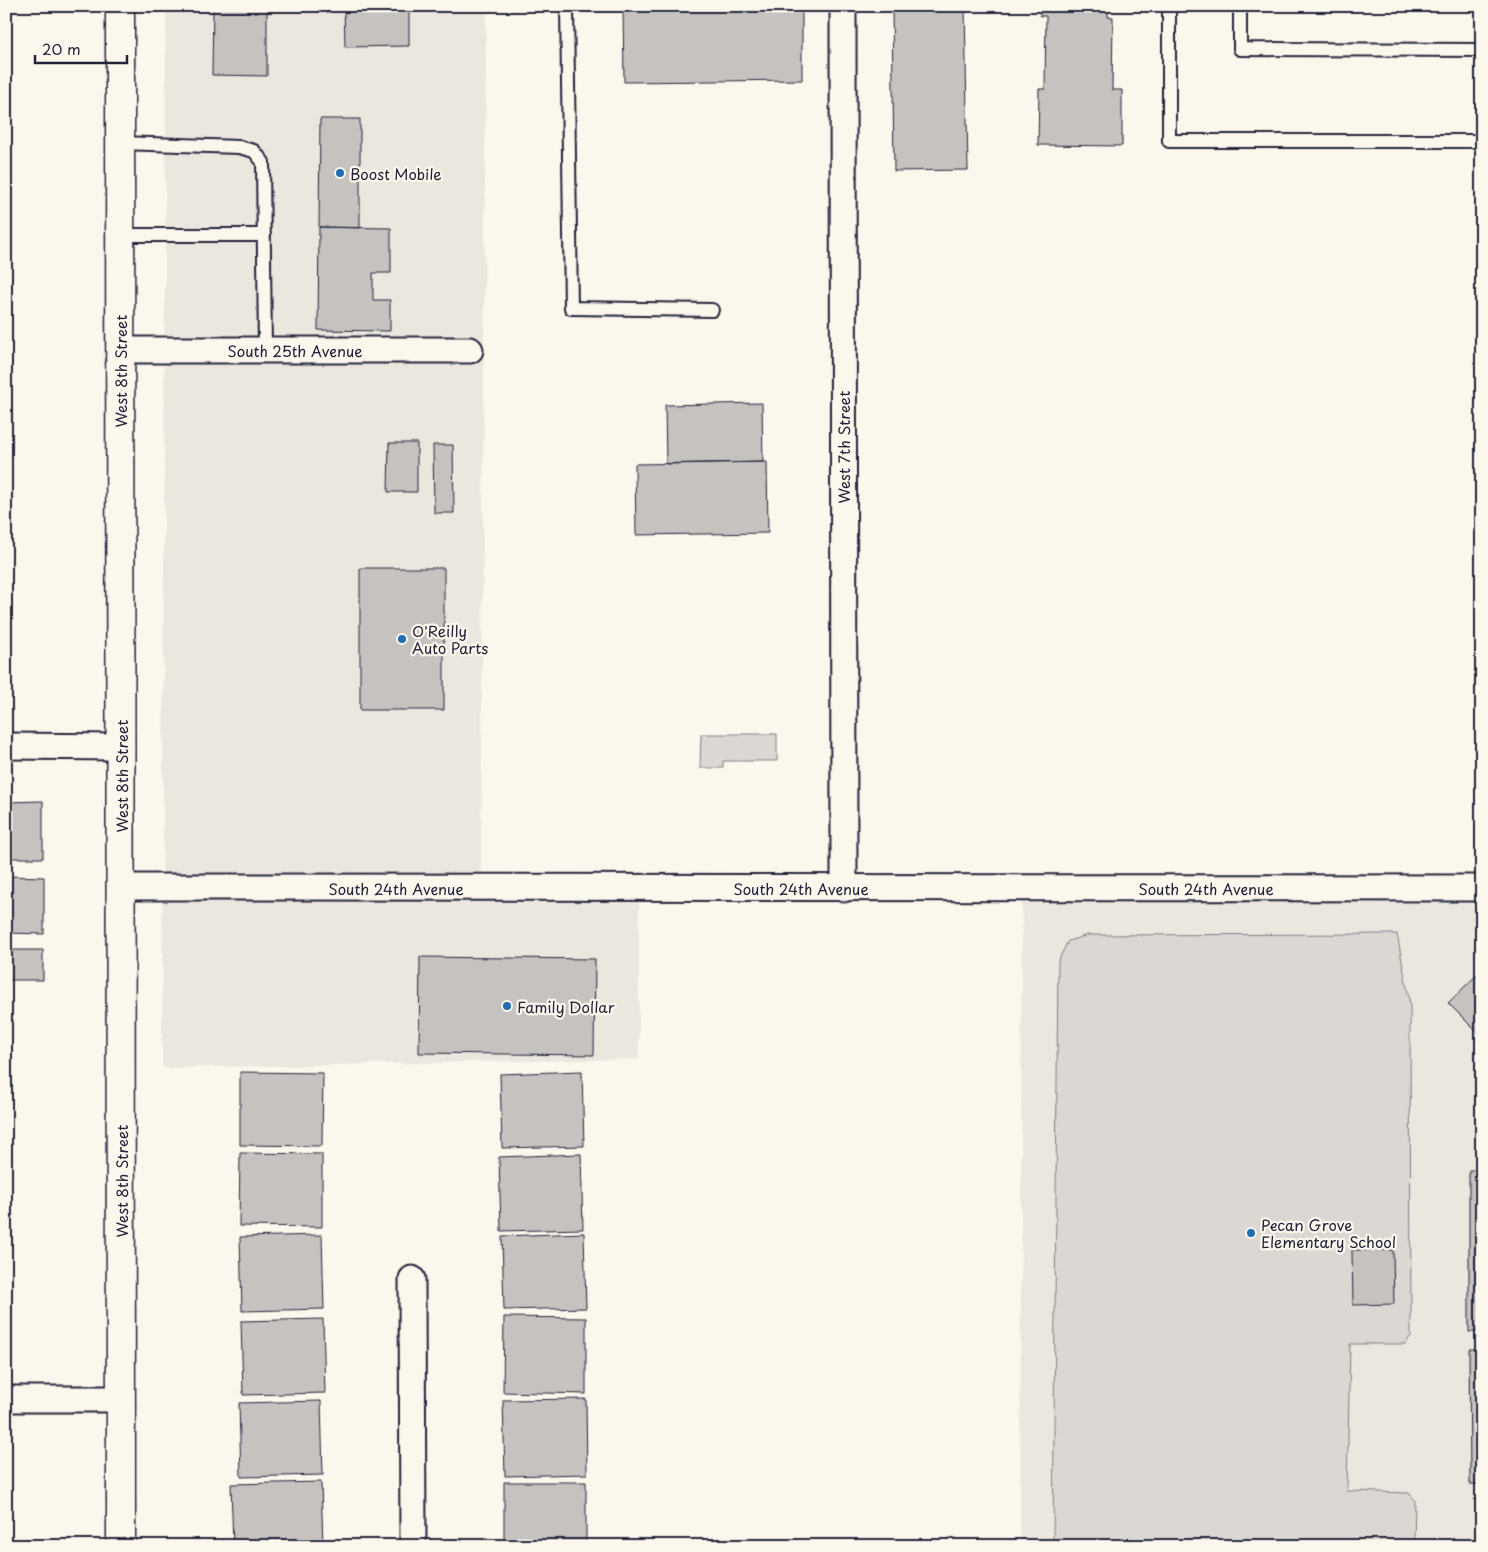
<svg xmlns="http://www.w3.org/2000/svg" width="1488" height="1552" font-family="'Playpen Sans',sans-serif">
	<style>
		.built { fill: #ebe7df }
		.green { fill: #dbd8d3; stroke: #7e7d87 }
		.building { fill: #c6c2c0; stroke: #22223b }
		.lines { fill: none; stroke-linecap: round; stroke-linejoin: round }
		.lane-casing { stroke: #22223b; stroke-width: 16 }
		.street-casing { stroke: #22223b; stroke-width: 29 }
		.secondary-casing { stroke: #22223b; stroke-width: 31 }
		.lane { stroke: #fbf7ec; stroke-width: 12 }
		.street { stroke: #fbf7ec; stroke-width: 25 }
		.secondary { stroke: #fbf7ec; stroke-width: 28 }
		.poi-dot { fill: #1f6fb2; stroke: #fbf7ec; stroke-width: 2 }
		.labels { text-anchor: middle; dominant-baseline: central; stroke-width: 4.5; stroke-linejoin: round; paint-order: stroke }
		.poi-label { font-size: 15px; fill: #22223b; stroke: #fbf7ec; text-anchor: start }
		.street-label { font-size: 15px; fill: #22223b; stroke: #fbf7ec }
	</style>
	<rect width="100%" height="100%" fill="#fbf7ec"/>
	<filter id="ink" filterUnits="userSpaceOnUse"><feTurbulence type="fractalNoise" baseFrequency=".02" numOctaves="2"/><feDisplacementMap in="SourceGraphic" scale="10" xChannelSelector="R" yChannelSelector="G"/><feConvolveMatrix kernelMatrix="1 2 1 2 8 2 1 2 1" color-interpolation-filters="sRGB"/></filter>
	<g filter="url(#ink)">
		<!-- built -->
		<path class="built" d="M166 6H486L481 888H639V1059L162 1068Z
			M1482 888V1546H1020L1022 889Z"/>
		<!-- green -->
		<path class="green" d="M701 734H777V761H723V768H700Z
			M1397 934 1410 1004 1411 1336 1405 1344H1350L1347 1491 1409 1493 1415 1500 1414 1546H1053L1058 961 1068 941 1088 935Z"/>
		<!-- building -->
		<path class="building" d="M213 6H267V76L212 75Z
			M344 6H409V46L345 47Z
			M623 6H802V80L624 82Z
			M892 6H965L968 170 894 171Z
			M1040 6H1108V17H1113L1112 90H1122V146L1038 145 1039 89H1045L1046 16H1040Z
			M320 119H360V228L319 227Z
			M319 227 391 228V273H373V300H390V331L318 330Z
			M762 403 763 462 666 464 665 405Z
			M389 443H417V492H388Z
			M433 445H453L454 513H434Z
			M767 462 768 533 636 535 635 464Z
			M360 568H444V710H360Z
			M43 801V858H6V802Z
			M6 876 44 877V934L6 933Z
			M6 950H43V980H6Z
			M420 957 595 959 594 1055 419 1053Z
			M1482 970V1037L1448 1003Z
			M582 1071 584 1146 502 1148 500 1074Z
			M240 1072 323 1073 322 1146 240 1145Z
			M240 1153 322 1154V1227L239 1226Z
			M581 1154 583 1229 501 1231 499 1157Z
			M1469 1170H1482V1332H1469Z
			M584 1233 586 1308 504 1310 502 1236Z
			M322 1235 324 1309 242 1311 240 1237Z
			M1352 1250H1393L1394 1304 1353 1305Z
			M504 1317 586 1318V1394L503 1392Z
			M323 1319 325 1393 243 1395 241 1321Z
			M1469 1349H1482V1484H1470Z
			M586 1399 587 1474 505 1476 503 1400Z
			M321 1401 323 1475 241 1477 239 1403Z
			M321 1482 323 1546H233L231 1484Z
			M504 1482H586V1546H504Z"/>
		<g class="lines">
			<!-- lane casing -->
			<g class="lane-casing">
				<path id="lane" d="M567 6 571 308 712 310
					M1169 6V141H1482
					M1240 6V49L1482 50
					M120 143 239 147 254 151 263 162 265 350
					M120 235H264"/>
			</g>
			<!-- street casing -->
			<g class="street-casing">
				<path id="street" d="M843 6 844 889
					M120 350H470
					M6 746 121 747
					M121 887 1482 888
					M412 1279 413 1546
					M6 1399H121"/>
			</g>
			<!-- secondary casing -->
			<g class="secondary-casing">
				<path id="secondary" d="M120 6 121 1546"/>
			</g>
			<!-- lane -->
			<use href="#lane" class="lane"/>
			<!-- street -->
			<use href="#street" class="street"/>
			<!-- secondary -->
			<use href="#secondary" class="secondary"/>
		</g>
	</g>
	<!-- markers -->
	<g class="poi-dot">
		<circle cx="340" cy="173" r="5"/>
		<circle cx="402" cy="639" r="5"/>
		<circle cx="507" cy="1006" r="5"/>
		<circle cx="1251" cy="1233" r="5"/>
	</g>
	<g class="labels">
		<!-- poi labels -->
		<g class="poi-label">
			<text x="350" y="173">Boost Mobile</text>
			<text x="412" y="630">O'Reilly<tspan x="412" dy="17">Auto Parts</tspan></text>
			<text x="517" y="1006">Family Dollar</text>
			<text x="1261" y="1224">Pecan Grove<tspan x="1261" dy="17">Elementary School</tspan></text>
		</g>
		<!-- street labels -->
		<g class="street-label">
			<text x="295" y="350">South 25th Avenue</text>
			<text transform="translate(120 371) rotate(-90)">West 8th Street</text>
			<text transform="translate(843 447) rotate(-90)">West 7th Street</text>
			<text transform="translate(121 776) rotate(-90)">West 8th Street</text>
			<text x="396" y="888">South 24th Avenue</text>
			<text x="801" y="888">South 24th Avenue</text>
			<text x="1206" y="888">South 24th Avenue</text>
			<text transform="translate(121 1181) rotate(-90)">West 8th Street</text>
		</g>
	</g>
	<!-- margin -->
	<rect width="1488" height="1552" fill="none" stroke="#fbf7ec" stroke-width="25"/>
	<rect x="12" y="12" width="1463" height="1527" fill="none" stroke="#22223b" stroke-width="2" filter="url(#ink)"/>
	<!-- scale -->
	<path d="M35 55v8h92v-8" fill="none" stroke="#22223b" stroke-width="2.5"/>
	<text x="42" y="55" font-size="15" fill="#22223b" stroke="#fbf7ec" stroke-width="4" paint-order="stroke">20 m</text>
</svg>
